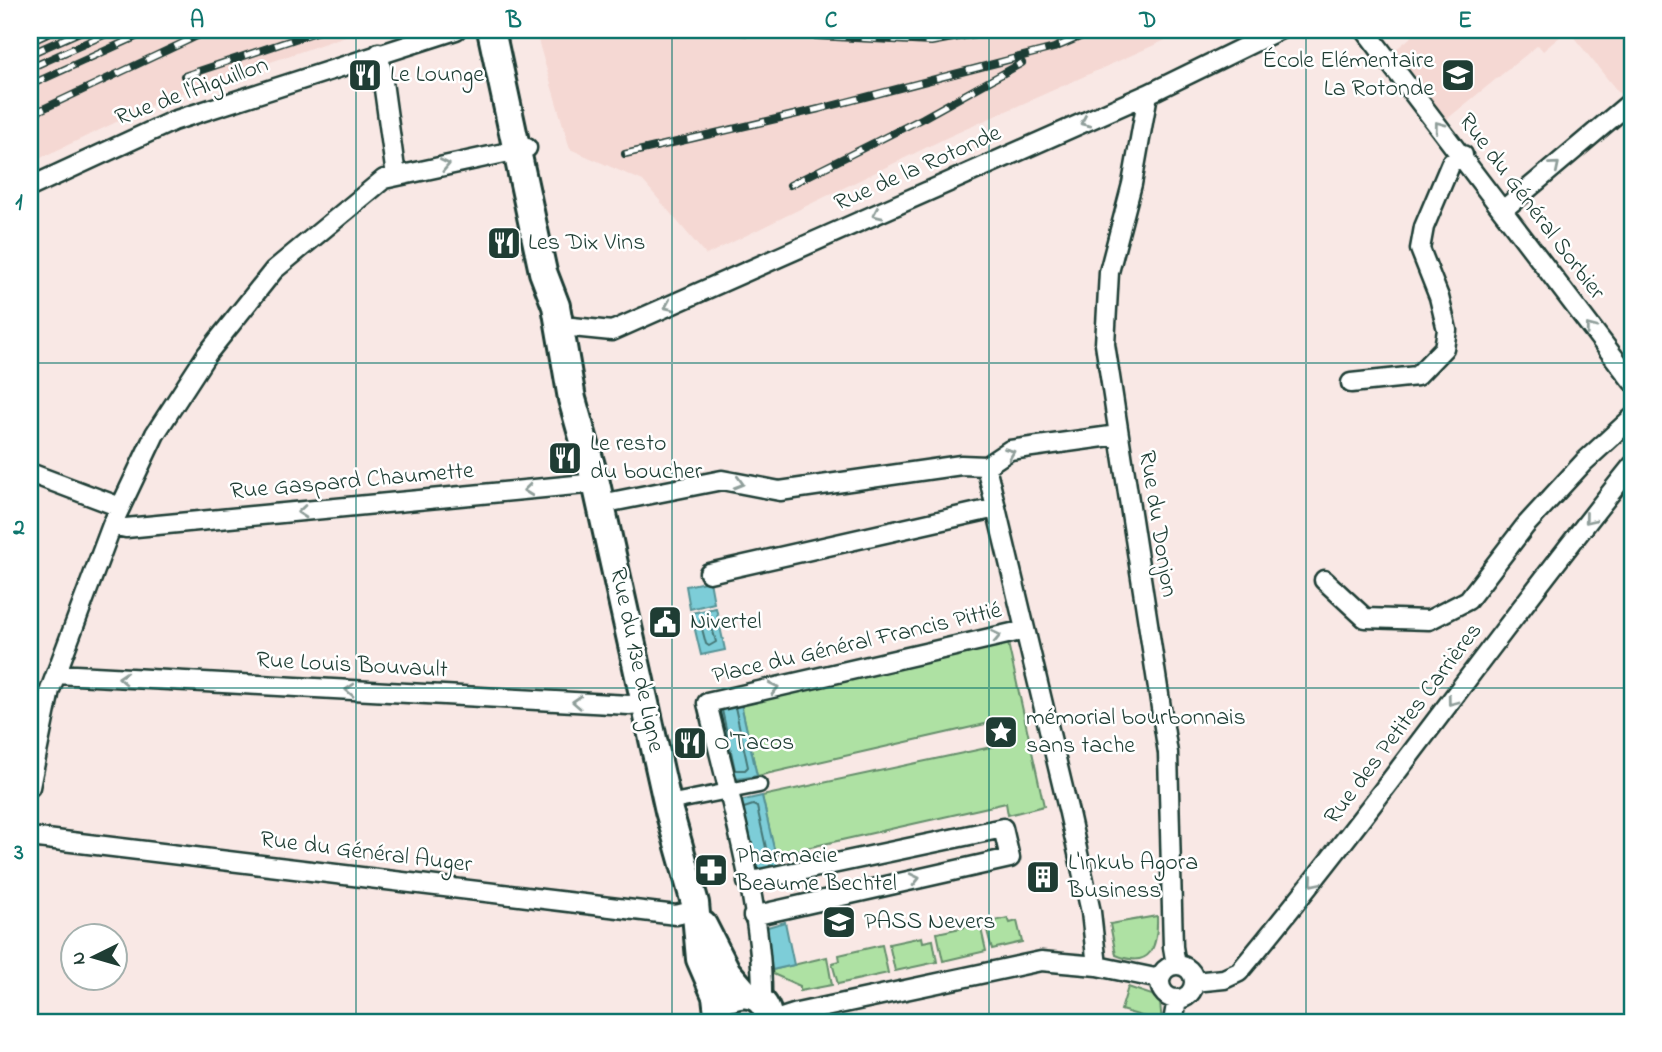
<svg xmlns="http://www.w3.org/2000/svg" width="1662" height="1052" font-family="'Indie Flower',sans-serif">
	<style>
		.built { fill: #f5d8d3 }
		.green { fill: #aee1a3; stroke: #668f6c; stroke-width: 2 }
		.water { fill: #7dcdd8; stroke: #579396; stroke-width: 2 }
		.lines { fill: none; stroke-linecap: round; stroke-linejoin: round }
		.shore { stroke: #457776; stroke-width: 2 }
		.pedestrian-casing { stroke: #1f3d34; stroke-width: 19 }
		.minor-casing { stroke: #1f3d34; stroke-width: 23 }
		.secondary-casing { stroke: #1f3d34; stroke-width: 32 }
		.pedestrian { stroke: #fff; stroke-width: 14 }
		.minor { stroke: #fff; stroke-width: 18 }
		.secondary { stroke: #fff; stroke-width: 26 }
		.rail-casing { stroke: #1f3d34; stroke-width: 8 }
		.rail { stroke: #fff; stroke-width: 5; stroke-dasharray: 16; stroke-linecap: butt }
		.oneway { stroke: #8f9e9a }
		.grid { fill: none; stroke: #0f766e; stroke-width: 2; stroke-opacity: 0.55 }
		.labels { text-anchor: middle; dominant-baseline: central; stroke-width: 5; stroke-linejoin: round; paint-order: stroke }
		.poi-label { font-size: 24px; fill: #1f3d34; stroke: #fff; text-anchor: start }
		.street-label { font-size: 24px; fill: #1f3d34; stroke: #fff }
		.neatline { fill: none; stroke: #0f766e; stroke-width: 2.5 }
		.grid-label { font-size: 23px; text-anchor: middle; font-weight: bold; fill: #0f766e }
	</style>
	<rect width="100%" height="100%" fill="#f9e8e5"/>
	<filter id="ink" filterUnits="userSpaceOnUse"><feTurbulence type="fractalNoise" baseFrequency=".0143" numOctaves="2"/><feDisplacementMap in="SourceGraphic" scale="14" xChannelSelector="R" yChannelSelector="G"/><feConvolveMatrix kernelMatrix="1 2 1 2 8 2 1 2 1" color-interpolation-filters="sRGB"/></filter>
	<g filter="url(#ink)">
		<!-- built -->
		<path class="built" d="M30 30H363L167 98 30 163Z
			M535 30H1188L950 136 706 255 643 181 570 149Z
			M1420 30H1632V89L1622 97 1568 30 1543 51 1538 45 1447 119 1395 50Z"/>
		<!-- green -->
		<path class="green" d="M1006 634 1044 806 1008 815 1006 803 775 855 762 796 1010 743 1003 720 757 776 741 704Z
			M1157 916C1158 945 1152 970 1116 955L1110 924Z
			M1008 918 1010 923 1017 921 1022 942 992 949 985 923Z
			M980 924 986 951 943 961 937 933Z
			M922 937 923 942 933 940 937 962 895 971 889 944Z
			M882 945 888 973 838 984 832 963 840 961 839 955Z
			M827 957 832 985 800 991V986L773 974 772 970Z
			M1128 987 1152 995 1160 1003 1162 1022 1121 1010Z"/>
		<!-- water -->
		<path class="water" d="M710 581 714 603 690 609 686 586Z
			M716 608 725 650 701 655 691 613Z
			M713 702 741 704 757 776 730 780Z
			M762 796 780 875 752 881 735 802Z
			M785 922 794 965 772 970 764 928Z"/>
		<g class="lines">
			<!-- shore -->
			<path class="shore" d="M709 617 716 642 709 646 706 644 700 621Z
				M722 710 735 770H745L748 767 735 707
				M744 808 753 805 757 807 770 866"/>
			<!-- pedestrian casing -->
			<g class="pedestrian-casing">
				<path id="pedestrian" d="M668 803 759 785"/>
			</g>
			<!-- minor casing -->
			<g class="minor-casing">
				<path id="minor" d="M1365 30 1632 381
					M379 53 396 176
					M1148 94 1132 184 1109 272 1105 344 1168 753 1173 947 1176 965
					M30 187 173 121 456 30
					M1503 210 1632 101
					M572 327 612 331 1148 94 1279 30
					M1351 383 1417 376 1444 348 1447 330 1439 297 1420 249 1424 227 1451 163 1463 155
					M986 466 1069 813 1091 912 1097 966
					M30 473 120 507
					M601 504 722 480 780 491 961 465 986 466 1010 450 1118 435
					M112 525 126 528 596 483
					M709 573 996 508
					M1324 580 1365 618 1429 620 1468 600 1525 526 1584 462 1632 418
					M57 674 629 705 645 703
					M30 787 50 690 112 525 155 434 207 354 274 270 384 179 527 148
					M30 837 676 915 696 910
					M747 882 1003 828 1010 858 753 916
					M1160 982a17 17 0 1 1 34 0a17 17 0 1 1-34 0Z
					M1194 982 1224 979 1239 972C1376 808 1498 632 1632 466
					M762 1002C764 912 728 792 707 703L1025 630
					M769 1022 797 1013 1041 961 1097 966 1160 979
					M1173 1022 1177 999"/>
			</g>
			<!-- secondary casing -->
			<g class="secondary-casing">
				<path id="secondary" d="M491 30 543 272 556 306 572 399 596 483 669 811 695 903 700 959 716 996 719 1022
					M703 925 727 972 746 994
					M732 997C752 989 768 1001 769 1022"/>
			</g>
			<!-- pedestrian -->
			<use href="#pedestrian" class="pedestrian"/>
			<!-- minor -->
			<use href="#minor" class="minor"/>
			<!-- secondary -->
			<use href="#secondary" class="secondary"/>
			<!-- rail casing -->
			<g class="rail-casing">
				<path id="rail" d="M701 30 931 42 997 30
					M30 42 56 30
					M30 54 84 30
					M30 68 115 30
					M184 76 322 30
					M30 85 151 30
					M30 115 210 30
					M625 154 819 109 1054 48 1096 30
					M790 185 923 118 1022 63"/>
			</g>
			<!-- rail -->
			<use href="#rail" class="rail"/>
		</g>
		<!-- one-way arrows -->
		<defs><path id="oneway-chevron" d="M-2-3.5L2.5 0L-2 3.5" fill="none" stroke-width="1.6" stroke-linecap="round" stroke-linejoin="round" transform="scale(1.75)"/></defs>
		<g class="oneway">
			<use href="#oneway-chevron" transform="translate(1085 122) rotate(156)"/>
			<use href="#oneway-chevron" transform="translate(1439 126) rotate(-127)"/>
			<use href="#oneway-chevron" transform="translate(445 165) rotate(-12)"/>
			<use href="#oneway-chevron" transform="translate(1555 166) rotate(-40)"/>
			<use href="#oneway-chevron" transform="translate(877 214) rotate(156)"/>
			<use href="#oneway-chevron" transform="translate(669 306) rotate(156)"/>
			<use href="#oneway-chevron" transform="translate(1590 328) rotate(-127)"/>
			<use href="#oneway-chevron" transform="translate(1010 453) rotate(-22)"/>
			<use href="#oneway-chevron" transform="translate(739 483) rotate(16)"/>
			<use href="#oneway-chevron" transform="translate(528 490) rotate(174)"/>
			<use href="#oneway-chevron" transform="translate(302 512) rotate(175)"/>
			<use href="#oneway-chevron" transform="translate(1589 519) rotate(129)"/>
			<use href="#oneway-chevron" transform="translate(996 636) rotate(-13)"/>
			<use href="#oneway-chevron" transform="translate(123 678) rotate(-177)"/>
			<use href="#oneway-chevron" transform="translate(774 688) rotate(-13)"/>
			<use href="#oneway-chevron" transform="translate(350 690) rotate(-177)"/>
			<use href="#oneway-chevron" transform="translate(1452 701) rotate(127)"/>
			<use href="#oneway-chevron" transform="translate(577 702) rotate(-177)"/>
			<use href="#oneway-chevron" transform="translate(915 879) rotate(-13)"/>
			<use href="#oneway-chevron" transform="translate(1314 882) rotate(130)"/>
		</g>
	</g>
	<!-- grid -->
	<path class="grid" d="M356 30V1022M672 30V1022M989 30V1022M1306 30V1022M30 363H1632M30 688H1632"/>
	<!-- icons -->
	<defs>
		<g id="restaurant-square" transform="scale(1.75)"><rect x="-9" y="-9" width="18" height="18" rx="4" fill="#1f3d34" stroke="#fff"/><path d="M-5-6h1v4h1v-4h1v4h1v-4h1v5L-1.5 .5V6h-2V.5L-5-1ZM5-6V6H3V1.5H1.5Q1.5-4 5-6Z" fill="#fff"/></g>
		<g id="school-square" transform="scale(1.75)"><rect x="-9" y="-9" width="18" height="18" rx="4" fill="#1f3d34" stroke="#fff"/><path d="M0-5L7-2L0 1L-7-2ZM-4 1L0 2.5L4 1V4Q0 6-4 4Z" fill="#fff"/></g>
		<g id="civic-square" transform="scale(1.75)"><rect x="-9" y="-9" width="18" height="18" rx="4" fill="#1f3d34" stroke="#fff"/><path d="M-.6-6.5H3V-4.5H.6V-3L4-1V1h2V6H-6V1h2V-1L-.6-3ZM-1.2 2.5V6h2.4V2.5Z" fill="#fff"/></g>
		<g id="sight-square" transform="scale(1.75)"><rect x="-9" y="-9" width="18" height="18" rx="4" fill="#1f3d34" stroke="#fff"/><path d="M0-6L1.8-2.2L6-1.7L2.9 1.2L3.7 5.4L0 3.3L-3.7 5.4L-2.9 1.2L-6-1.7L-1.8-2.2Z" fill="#fff"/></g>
		<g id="pharmacy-square" transform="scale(1.75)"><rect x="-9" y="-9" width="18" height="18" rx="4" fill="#1f3d34" stroke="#fff"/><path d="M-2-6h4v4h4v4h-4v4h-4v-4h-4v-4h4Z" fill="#fff"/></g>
		<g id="building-square" transform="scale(1.75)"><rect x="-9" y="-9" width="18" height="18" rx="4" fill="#1f3d34" stroke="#fff"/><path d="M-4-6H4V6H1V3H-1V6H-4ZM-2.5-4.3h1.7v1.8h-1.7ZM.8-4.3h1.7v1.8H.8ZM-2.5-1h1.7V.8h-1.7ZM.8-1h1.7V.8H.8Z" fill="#fff"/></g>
		<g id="university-square" transform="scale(1.75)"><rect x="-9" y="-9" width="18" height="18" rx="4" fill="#1f3d34" stroke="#fff"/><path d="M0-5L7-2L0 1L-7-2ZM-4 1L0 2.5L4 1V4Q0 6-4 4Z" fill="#fff"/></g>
	</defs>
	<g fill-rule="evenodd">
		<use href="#restaurant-square" x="365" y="75"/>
		<use href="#school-square" x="1458" y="75"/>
		<use href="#restaurant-square" x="504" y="243"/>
		<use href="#restaurant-square" x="565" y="458"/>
		<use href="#civic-square" x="665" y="622"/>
		<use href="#sight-square" x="1001" y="732"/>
		<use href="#restaurant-square" x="690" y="743"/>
		<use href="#pharmacy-square" x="711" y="870"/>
		<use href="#building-square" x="1043" y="877"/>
		<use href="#university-square" x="839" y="922"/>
	</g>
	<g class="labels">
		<!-- poi labels -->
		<g class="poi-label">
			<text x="1434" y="61" text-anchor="end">École Elémentaire<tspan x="1434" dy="28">La Rotonde</tspan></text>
			<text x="390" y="75">Le Lounge</text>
			<text x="528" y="243">Les Dix Vins</text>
			<text x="590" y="444">Le resto<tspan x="590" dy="28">du boucher</tspan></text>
			<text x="690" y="622">Nivertel</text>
			<text x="1026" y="718">mémorial bourbonnais<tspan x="1026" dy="28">sans tache</tspan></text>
			<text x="714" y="743">O'Tacos</text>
			<text x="736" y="856">Pharmacie<tspan x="736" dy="28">Beaume Bechtel</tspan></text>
			<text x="1068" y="863">L'Inkub Agora<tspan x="1068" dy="28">Business</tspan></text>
			<text x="864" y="922">PASS Nevers</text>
		</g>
		<!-- street labels -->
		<g class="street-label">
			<text transform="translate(192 92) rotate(-20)">Rue de l'Aiguillon</text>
			<text transform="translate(918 169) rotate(-24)">Rue de la Rotonde</text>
			<text transform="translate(1531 207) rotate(53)">Rue du Général Sorbier</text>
			<text transform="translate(352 482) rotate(-5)">Rue Gaspard Chaumette</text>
			<text transform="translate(1157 524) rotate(81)">Rue du Donjon</text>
			<text transform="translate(857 644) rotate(-13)">Place du Général Francis Pittié</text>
			<text transform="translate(636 660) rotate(78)">Rue du 13e de Ligne</text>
			<text transform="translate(352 666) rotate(3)">Rue Louis Bouvault</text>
			<text transform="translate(1404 724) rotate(-53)">Rue des Petites Carrières</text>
			<text transform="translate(366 853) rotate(7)">Rue du Général Auger</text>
		</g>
	</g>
	<!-- margin -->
	<rect width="1662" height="1052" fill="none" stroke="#fff" stroke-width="77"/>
	<!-- north arrow -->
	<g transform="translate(94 957) rotate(265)"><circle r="33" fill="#ffffff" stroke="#a5b1ae" stroke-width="2"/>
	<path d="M0-5L12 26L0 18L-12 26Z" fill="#1f3d34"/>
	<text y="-10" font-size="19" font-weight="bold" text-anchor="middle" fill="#1f3d34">N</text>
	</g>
	<rect x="38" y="38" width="1586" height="976" class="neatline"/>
	<g class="grid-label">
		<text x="197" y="27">A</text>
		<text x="514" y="27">B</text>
		<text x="831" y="27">C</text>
		<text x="1148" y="27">D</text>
		<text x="1465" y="27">E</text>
		<text x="19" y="209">1</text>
		<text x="19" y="534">2</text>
		<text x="19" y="859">3</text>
	</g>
</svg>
